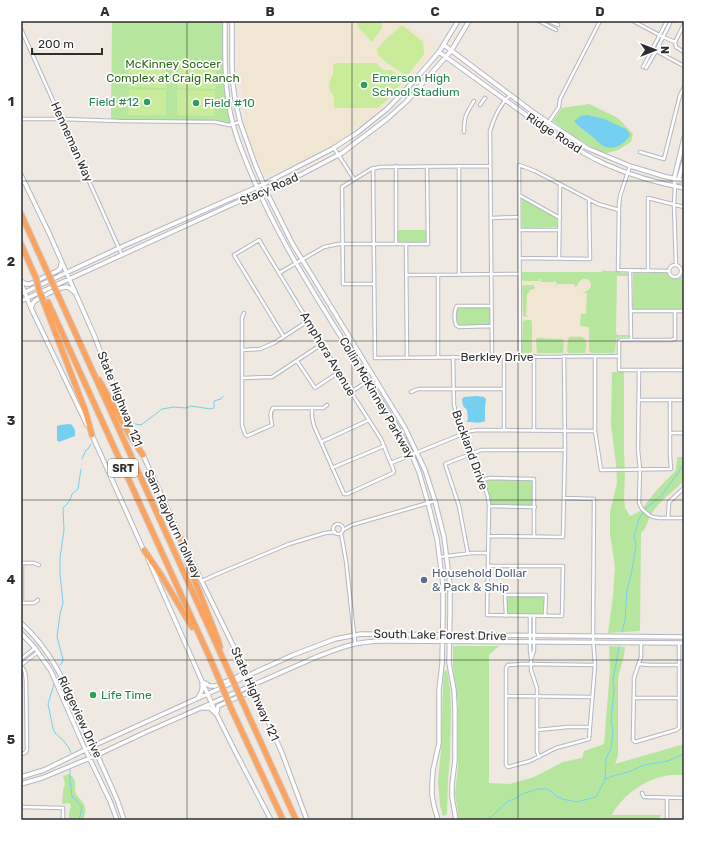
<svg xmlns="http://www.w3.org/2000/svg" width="705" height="841" font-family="Rubik,sans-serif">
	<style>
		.education { fill: #f0e6d1 }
		.green { fill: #b6e59e }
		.pitch { fill: #c9ec9a }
		.water { fill: #75cff0 }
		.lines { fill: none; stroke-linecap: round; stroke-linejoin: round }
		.stream { stroke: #75cff0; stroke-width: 1 }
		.street-casing { stroke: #b4b7c1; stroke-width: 4.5 }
		.secondary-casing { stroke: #b4b7c1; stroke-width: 5.5 }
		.highway-casing { stroke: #c9c9c9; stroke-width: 7 }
		.street { stroke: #fff; stroke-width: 2.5 }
		.secondary { stroke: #fff; stroke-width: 3.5 }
		.highway { stroke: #ffa35c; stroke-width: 5 }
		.highway-bridge-casing { stroke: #c9c9c9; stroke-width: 7; stroke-linecap: butt }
		.highway-bridge { stroke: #ffa35c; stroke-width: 5 }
		.grid { fill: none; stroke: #2e2e2e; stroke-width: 1; stroke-opacity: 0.55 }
		.leisure-dot { fill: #2e9e5b; stroke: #fff; stroke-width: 1.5 }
		.service-dot { fill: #5c6f8a; stroke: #fff; stroke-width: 1.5 }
		.labels { text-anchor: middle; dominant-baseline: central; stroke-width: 3.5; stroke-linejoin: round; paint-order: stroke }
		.shield { fill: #fff; stroke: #6d6d6d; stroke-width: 1 }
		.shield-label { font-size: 11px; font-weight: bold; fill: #2e2e2e }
		.park-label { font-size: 12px; fill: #2c6e1b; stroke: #fff }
		.leisure-label { font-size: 12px; fill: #27864d; stroke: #fff; text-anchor: start }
		.street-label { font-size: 12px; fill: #2e2e2e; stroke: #fff }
		.service-label { font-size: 12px; fill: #4e5e75; stroke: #fff; text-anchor: start }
		.neatline { fill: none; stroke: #2e2e2e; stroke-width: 1.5 }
		.grid-label { font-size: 13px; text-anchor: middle; font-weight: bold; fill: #2e2e2e }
	</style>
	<rect width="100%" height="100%" fill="#efe9e1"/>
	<!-- education -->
	<path class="education" d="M237 21H402L437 46 406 85 382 108 360 125 336 143 303 161 265 176 251 147 244 127 245 113 238 67Z
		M522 272H613L616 275V354H522Z"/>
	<!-- green -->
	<path class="green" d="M61 21H224L223 65 224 82 230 122 227 124 216 121 111 119 112 21Z
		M589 104 618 118 633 134 631 142 618 150 603 154 572 135 553 121 562 108Z
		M524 199 557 218V227L524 228 522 226V200Z
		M398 230H426L427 241 425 243H399L398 241Z
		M603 270 605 271H619L622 273H627L628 272 629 278 628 276H617L616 331 617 335H629V337H620L616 339 615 353H592L589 351V327L580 326 581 314H586L587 293H582C584 292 586 292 588 290 597 285 584 270 577 286L575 287V285L572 284H557L556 286 555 285 557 283 554 281 552 283 551 282H540V281L542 280 541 279H540L539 281H524L522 280V272H602Z
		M633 273H667L669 276 674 279 680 278 684 273V309H633Z
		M524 285H533L535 287 534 289C531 290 529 289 529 293L527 294 526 315 528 316V317L523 316 522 286Z
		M459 307H490V324L488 325H458L457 322V309Z
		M525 320H531L532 322V351L530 353H524L523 352 522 354 521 350 522 349V321V347L523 322Z
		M569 337C584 336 589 336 585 353H569L567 351 568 340 569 338Z
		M537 338 562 339 564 341 563 353H537L536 340Z
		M612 372H624V453L625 472 624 498 625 508 630 516 640 511 656 491 676 470 677 457H684V481C673 491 660 501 652 513 648 519 647 528 641 533L640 631 608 633 613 596 615 567 610 534V512L617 483 616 464 611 425Z
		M528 479 531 480 533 481V500L532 506 495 505 494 506H490L489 504C489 497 487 489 484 483L485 481 488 480H527Z
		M514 596V597H542L544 598V613L543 615 512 614 508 615 507 614V599L509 597Z
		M453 646H499L489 655V783L510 784 534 777 563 762 582 758 584 751 599 746 604 744 610 670 609 646 625 647 624 656 619 673 618 681V755L615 764 684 744V775C680 775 675 775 671 775 648 777 623 794 612 815H661L660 818 657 820H459L455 794 458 766V703L453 665Z
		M447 670 450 688 451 711 450 757 448 780 447 814 443 816 440 806 438 781 441 751 443 683 444 671Z
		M69 774C79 780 73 786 76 794 77 796 79 798 80 799 87 807 86 810 83 820H69V813L71 806 69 803 62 804 63 790 65 784 63 776Z"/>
	<!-- pitch -->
	<path class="pitch" d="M359 21H382V28L372 42 357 26V24Z
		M402 25 423 42 424 54 407 76 387 63 378 55 377 49 385 40Z
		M129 62 166 63V88L129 87Z
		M178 63 216 64V89L178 88Z
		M336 63H376L384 70H391L405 79 392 95 378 108H334V96L330 91 329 87 330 80 333 74V65Z
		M129 90H166V115H128Z
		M177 90 215 91V116L177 115Z"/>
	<!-- water -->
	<path class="water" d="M587 115 604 119 626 129 630 135C626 143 615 150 606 147 601 146 598 141 594 138 587 132 580 128 574 121L581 116Z
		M476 396 484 397 486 399 485 407V421C480 424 473 422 467 422V421L468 419 467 410 463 406 462 399 464 397Z
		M70 424 72 425 75 430V436L59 442 57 440V426L60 425Z"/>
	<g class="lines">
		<!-- stream -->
		<path class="stream" d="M135 424 141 425 162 409 174 407 186 408 191 406 211 409 214 408V401L221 399 223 396
			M82 459 86 450 88 449 91 444
			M622 632 625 620 627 590 631 575 636 546 634 536 639 519 645 509 662 495 684 464
			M60 665 62 663 63 659 57 637 60 614 63 603 60 573V558L64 530 63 508 67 504 69 501 70 500 72 494 78 489 81 469
			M54 684 48 704 53 728 55 733 63 740 69 748 71 753
			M70 770V781L72 796 82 807 79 820
			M605 779 613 776 628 772 644 765 668 761 684 754
			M485 820 491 817 508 801 515 799 522 794 538 789H547L552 792 557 797 562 799 577 802 596 797 605 779 606 759 611 748 613 732 611 721 614 689 613 680 619 647"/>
		<!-- street casing -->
		<g class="street-casing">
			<path id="street" d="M539 21 556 30
				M549 21 558 25
				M633 21 663 37 656 51 684 66
				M671 21 663 37 675 42
				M684 24 675 42 676 47 684 52
				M21 29 122 255
				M643 67 667 21
				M646 68 656 51
				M480 105 485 98
				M21 119H62L119 121 215 122 229 125 240 122
				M549 122 559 107 560 99 600 21
				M464 132C464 116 466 114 474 101
				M334 148 354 179
				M640 152 664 159 680 95 684 87
				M396 166V244
				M630 166 620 196 619 205 618 270 669 271
				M373 168 375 358 618 356
				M675 186 674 205 676 265
				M519 195 560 218
				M491 218 519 217
				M519 230H560
				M406 244 407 357
				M519 258 590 259 589 199
				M559 258 560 185
				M669 271a6 6 0 1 1 12 0a6 6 0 1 1-12 0Z
				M630 271 631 340
				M648 271V198L684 207
				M279 273 324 247 338 244H428L427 167
				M406 275 519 274
				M438 275V357
				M459 275V166
				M374 284H343L342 187 371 169 380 167 490 166
				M491 306H457C454 310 454 320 456 325L459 327 491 326
				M631 311H684
				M675 311V339L671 340H621L619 341V370H684
				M244 313 242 318V425L245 434 247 436 272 425C271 419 269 413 273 408H323L327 405
				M284 337 234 255 259 240 351 392 381 439 394 471 393 473 347 494H344L314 426 312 417V408
				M242 350 260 349 274 343 308 321
				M595 356V431L601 470 671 469 670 455V400
				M453 357 454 405 456 413 473 452 488 497 489 506 487 615 562 616 563 566H488
				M492 357 490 131C494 118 500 103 511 95
				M504 357V430
				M520 357 519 165 535 171 598 204 619 210
				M297 361 315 388 339 372
				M639 370 638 450 640 469 639 503 642 509 649 515 653 517 659 518H684
				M242 378 272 377 322 344
				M351 392 368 381
				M411 392 418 389H504
				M639 400H684
				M534 430V356
				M670 433H684
				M321 442 369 420
				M391 463 470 431 478 430 595 431
				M332 468 384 446
				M482 480 490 478 534 479V536
				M564 498 594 499 593 637 595 665 589 739 556 748 530 761 508 767 506 765V668L508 665 524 664 595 665
				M489 506 535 507
				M668 518 669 502 684 488
				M333 529a5 5 0 1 1 10 0a5 5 0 1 1-10 0Z
				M343 530 352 525 435 501
				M341 533 346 561 355 643
				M488 536 563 537 565 450 564 356
				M468 554 459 506 445 464 481 450H565
				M440 557 472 553H488
				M21 563H34L39 565
				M202 581 215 575 289 544 325 533 335 532
				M21 603H34L38 600
				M22 603V563
				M506 616 505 595H546L545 616
				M530 616V650L531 658V670L537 688V751L539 757
				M641 643V657L634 678V683L633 740 635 742 676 730 679 728V643
				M532 657 534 650V616
				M21 659 35 648
				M639 664 649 665H679
				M506 696 592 697
				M634 698H679
				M537 730 568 727H590
				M21 754 25 753 27 750 26 680 25 672 21 665 38 652
				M642 793 644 797 684 798
				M21 807 63 808V820
				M667 820V798"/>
		</g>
		<!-- secondary casing -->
		<g class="secondary-casing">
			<path id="secondary" d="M225 21C225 49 224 78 229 106 233 131 243 154 253 178 273 226 300 271 328 316 352 355 377 393 400 432L412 455 419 472 428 503 437 539 443 585V613L442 664 439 690V743L433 770 432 784V795L434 806 438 820
				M232 21V66L233 84 235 99 240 122 255 164 268 195 292 243 405 428 425 470 435 501 444 537 450 585V613L449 663 454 690 455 709V760L452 785V797L456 820
				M444 45 533 112 587 148 630 166 663 176 684 181
				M439 52C464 70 490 89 515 107 544 128 573 149 605 164 630 175 657 183 684 188
				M21 175 49 233 94 335 127 420 139 445
				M678 181 684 161
				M675 186 674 179 684 138
				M21 281 26 284H30L57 271 60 269 61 264
				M21 283 31 308 87 425
				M21 294 119 248 264 184 332 149 357 133 387 109 414 81 439 52 458 21
				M21 301 255 194 302 174 342 153 387 119 406 102 451 51 469 21
				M31 308 33 303 36 300C42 297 59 287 66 287 69 287 72 290 74 292
				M92 435 144 551
				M142 453 181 538
				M185 547 248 676 282 753 307 820
				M148 559 216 713 235 751 271 820
				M21 623C52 650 67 687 83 724 95 750 107 776 118 802L124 820
				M21 633 35 648 51 671 85 749 110 801 117 820
				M203 682 210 686H215L239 676 242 674 243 668
				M198 698C201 693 203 690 202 684
				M203 708H210L215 713
				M217 712 218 706 220 705 245 694 248 693 257 697
				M21 777 44 770 93 746 293 655 335 639 361 634 684 637
				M21 784 42 778 97 755 146 732 314 658C339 648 356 641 384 641L684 643"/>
		</g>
		<!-- highway casing -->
		<g class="highway-casing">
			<path id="highway" d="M21 214 46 269
				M21 244 36 278
				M59 297 229 672
				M48 302 209 656 218 677
				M44 303 85 410 92 435
				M99 380 129 434 143 455
				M180 537 188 563 218 640 220 647
				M144 550 161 575 192 627
				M243 703 296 820
				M231 708 283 820"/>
		</g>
		<!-- street -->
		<use href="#street" class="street"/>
		<!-- secondary -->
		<use href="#secondary" class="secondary"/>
		<!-- highway -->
		<use href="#highway" class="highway"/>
		<!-- highway-bridge casing -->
		<g class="highway-bridge-casing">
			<path id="highway-bridge" d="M46 269 59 297
				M36 278 39 290 44 303
				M229 672 243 703
				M218 677 231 708"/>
		</g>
		<!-- highway-bridge -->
		<use href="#highway-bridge" class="highway-bridge"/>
	</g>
	<!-- grid -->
	<path class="grid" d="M187 21V820M352 21V820M518 21V820M21 181H684M21 341H684M21 500H684M21 660H684"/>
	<!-- markers -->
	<g class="leisure-dot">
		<circle cx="364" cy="85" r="4"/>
		<circle cx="147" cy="102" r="4"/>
		<circle cx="196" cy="103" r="4"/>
		<circle cx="93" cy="695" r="4"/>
	</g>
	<circle class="service-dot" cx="424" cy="580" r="4"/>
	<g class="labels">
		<!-- shield labels -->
		<rect class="shield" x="108" y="459" width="30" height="18" rx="3"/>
		<g class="shield-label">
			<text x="123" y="468">SRT</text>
		</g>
		<!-- park labels -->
		<g class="park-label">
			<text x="173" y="64">McKinney Soccer<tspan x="173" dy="14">Complex at Craig Ranch</tspan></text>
		</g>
		<!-- leisure labels -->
		<g class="leisure-label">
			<text x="372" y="78">Emerson High<tspan x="372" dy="14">School Stadium</tspan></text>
			<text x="139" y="102" text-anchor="end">Field #12</text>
			<text x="204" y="103">Field #10</text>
			<text x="101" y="695">Life Time</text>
		</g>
		<!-- street labels -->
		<g class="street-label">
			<text transform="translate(554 133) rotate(33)">Ridge Road</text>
			<text transform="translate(72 142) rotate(66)">Henneman Way</text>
			<text transform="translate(269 189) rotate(-24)">Stacy Road</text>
			<text transform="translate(328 354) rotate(59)">Amphora Avenue</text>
			<text x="497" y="357">Berkley Drive</text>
			<text transform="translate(377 398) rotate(60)">Collin McKinney Parkway</text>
			<text transform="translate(120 399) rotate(68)">State Highway 121</text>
			<text transform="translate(470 450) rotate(70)">Buckland Drive</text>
			<text transform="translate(173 524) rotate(65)">Sam Rayburn Tollway</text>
			<text transform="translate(440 635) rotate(1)">South Lake Forest Drive</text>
			<text transform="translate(255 694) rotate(66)">State Highway 121</text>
			<text transform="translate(80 717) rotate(65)">Ridgeview Drive</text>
		</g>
		<!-- service labels -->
		<g class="service-label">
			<text x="432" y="573">Household Dollar<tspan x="432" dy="14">&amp; Pack &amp; Ship</tspan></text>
		</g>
	</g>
	<!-- border -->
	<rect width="705" height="841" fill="none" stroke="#ffffff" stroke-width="44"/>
	<!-- north arrow -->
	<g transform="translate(655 50) rotate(90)" stroke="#ffffff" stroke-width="3" paint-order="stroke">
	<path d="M0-3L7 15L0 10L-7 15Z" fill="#2e2e2e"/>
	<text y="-6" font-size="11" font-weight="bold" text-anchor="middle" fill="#2e2e2e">N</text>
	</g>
	<!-- scale -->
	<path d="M32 48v6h70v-6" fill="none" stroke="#2e2e2e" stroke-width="2"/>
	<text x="38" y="48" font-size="12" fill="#2e2e2e" stroke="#ffffff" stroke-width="3" paint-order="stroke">200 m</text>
	<rect x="22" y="22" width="661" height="797" class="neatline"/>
	<g class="grid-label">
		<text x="105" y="16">A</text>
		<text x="270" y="16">B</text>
		<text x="435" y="16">C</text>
		<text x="600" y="16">D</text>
		<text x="11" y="106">1</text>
		<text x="11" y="266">2</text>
		<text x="11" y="425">3</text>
		<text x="11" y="584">4</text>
		<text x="11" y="744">5</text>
	</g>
</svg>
